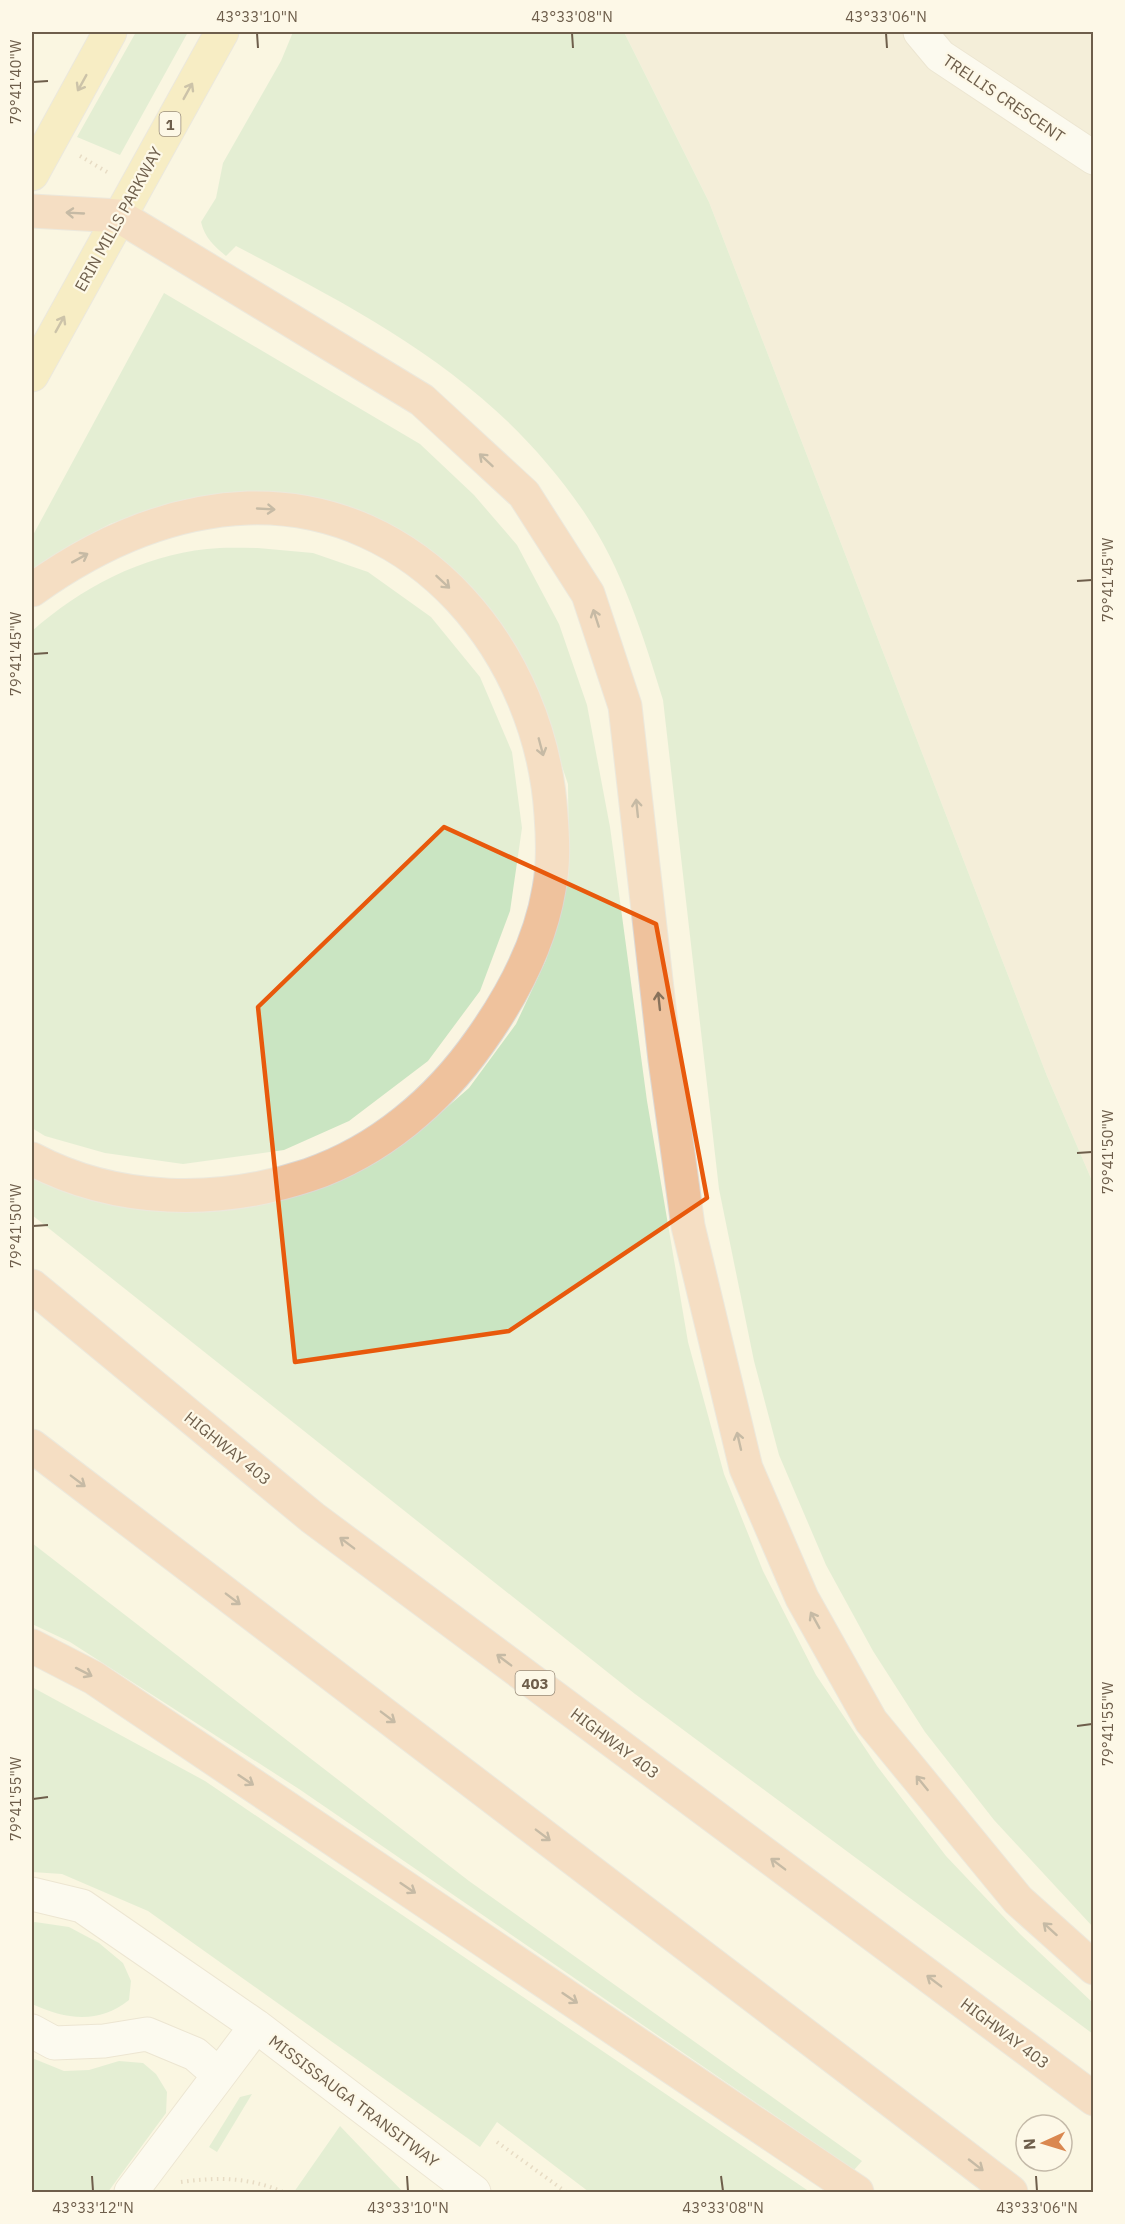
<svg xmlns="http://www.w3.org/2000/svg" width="1125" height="2224" font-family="'IBM Plex Sans',sans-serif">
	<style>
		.residential { fill: #ede5cf }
		.green { fill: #cae5c2 }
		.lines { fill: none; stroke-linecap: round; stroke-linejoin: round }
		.minor-casing { stroke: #ddd2be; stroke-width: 35 }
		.major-casing { stroke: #dcd8d4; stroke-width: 35 }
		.highway-casing { stroke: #dcd8d4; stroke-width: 35 }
		.path { stroke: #d1bc9f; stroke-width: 4; stroke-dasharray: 1.5 4.5; stroke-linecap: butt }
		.minor { stroke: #fff; stroke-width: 33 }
		.major { stroke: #f3e39f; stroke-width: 33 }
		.highway { stroke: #efc29d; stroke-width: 33 }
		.oneway { stroke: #968664 }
		.oneway2 { stroke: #88725b }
		.marked { fill: none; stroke: #e8590c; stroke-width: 4.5; stroke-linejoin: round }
		.ticks { fill: none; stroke: #6e5e4b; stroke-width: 2 }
		.labels { text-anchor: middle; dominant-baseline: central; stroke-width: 4.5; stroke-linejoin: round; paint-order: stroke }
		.shield { fill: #fdf8e7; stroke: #998c7a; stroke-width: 1.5 }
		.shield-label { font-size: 15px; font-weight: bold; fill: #6e5e4b }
		.street-label { font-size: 16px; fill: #6e5e4b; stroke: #fdf8e7 }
		.neatline { fill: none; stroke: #6e5e4b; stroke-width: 2 }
		.ticks-label { font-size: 15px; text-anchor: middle; fill: #6e5e4b }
	</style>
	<rect width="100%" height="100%" fill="#faf5e1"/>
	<!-- residential -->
	<path class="residential" d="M624 32H1093V1183L1047 1076 709 202Z"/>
	<!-- green -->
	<path class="green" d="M136 32H188L120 155 77 137Z
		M293 32H624L709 202 1047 1076 1093 1183V1927L994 1820 925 1732 873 1651 826 1565 779 1455 754 1361 719 1189 663 700C643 635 622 568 584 512 494 380 374 318 236 246L226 256C214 246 205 238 201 222L216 198 223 163 281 61Z
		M164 293 420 444 474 495 517 545 559 624 587 705 610 827 647 1101 688 1342 724 1474 763 1571 816 1675 877 1766 946 1856 1020 1934 1093 2003V2034L635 1694 32 1215V1177L73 1195 129 1207 339 1180 377 1162 414 1136 469 1088 516 1024 546 960 569 872 568 784 542 708 504 629 441 560 388 531 169 504 110 524 74 543 32 572V537Z
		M258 548 313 553 368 572 431 617 480 677 512 752 522 828 510 911 480 991 428 1061 349 1121 284 1150 183 1164 105 1153 45 1136 32 1128V631C81 588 141 556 207 549 224 547 241 548 258 548Z
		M32 1543 469 1881 862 2161 854 2170 299 1789 70 1642 32 1624Z
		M32 1687 205 1781 810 2192H589L497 2122 480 2147 148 1911 62 1874 32 1872Z
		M35 1922 69 1927 99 1943 123 1963 131 1981 129 2000C98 2025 65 2019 32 2004V1923Z
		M32 2058 64 2071 89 2070 119 2061 143 2063 156 2074 167 2092 166 2113 108 2192H32Z
		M252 2094 217 2152 209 2147 240 2097Z
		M340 2126 403 2192H294Z"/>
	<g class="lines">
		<!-- minor casing -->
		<g class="minor-casing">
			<path id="minor" d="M920 32 940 56 1094 158
				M32 1894 82 1906 256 2026
				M32 2031 54 2043 104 2041 147 2034 195 2054 218 2074
				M131 2192 256 2026 474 2192"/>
		</g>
		<!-- major casing -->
		<g class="major-casing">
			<path id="major" d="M32 174 110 32
				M32 375 222 32"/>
		</g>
		<!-- highway casing -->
		<g class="highway-casing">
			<path id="highway" d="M32 211 119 216 422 400 524 494 588 594 625 706 665 1060 688 1226 746 1468 802 1598 871 1721 1018 1900 1094 1968
				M32 590C96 544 167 511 248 508 420 503 541 655 551 815 553 840 554 864 549 889 540 944 512 996 480 1041 438 1101 379 1151 309 1175 219 1205 117 1204 32 1159
				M32 1286 313 1518 1094 2099
				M32 1446 1011 2192
				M32 1646 94 1678 857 2192"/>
		</g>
		<!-- path -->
		<path class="path" d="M80 156 107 172
			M497 2142 566 2192
			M181 2182C217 2177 249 2177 283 2192"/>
		<!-- minor -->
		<use href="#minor" class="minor"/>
		<!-- major -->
		<use href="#major" class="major"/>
		<!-- highway -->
		<use href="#highway" class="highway"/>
	</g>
	<!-- one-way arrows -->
	<defs><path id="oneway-shaft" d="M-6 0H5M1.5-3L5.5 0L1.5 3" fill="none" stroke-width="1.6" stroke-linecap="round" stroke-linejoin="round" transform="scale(1.5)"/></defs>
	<g class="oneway">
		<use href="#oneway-shaft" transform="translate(82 83) rotate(119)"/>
		<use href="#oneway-shaft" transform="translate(188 91) rotate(-61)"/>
		<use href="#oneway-shaft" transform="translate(60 324) rotate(-61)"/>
	</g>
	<g class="oneway2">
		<use href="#oneway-shaft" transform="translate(75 213) rotate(-177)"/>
		<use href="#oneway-shaft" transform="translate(486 460) rotate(-137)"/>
		<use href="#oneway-shaft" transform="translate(266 509) rotate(3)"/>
		<use href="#oneway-shaft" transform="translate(80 558) rotate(-29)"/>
		<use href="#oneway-shaft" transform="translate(443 582) rotate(43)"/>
		<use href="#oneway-shaft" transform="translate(596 618) rotate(-108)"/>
		<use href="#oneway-shaft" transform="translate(541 747) rotate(75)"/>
		<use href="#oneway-shaft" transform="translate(637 808) rotate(-96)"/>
		<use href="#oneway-shaft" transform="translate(659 1001) rotate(-96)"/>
		<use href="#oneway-shaft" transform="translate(739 1441) rotate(-103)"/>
		<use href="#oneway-shaft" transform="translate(78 1481) rotate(37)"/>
		<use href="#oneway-shaft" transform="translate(347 1543) rotate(-143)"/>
		<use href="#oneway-shaft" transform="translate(233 1599) rotate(37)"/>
		<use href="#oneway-shaft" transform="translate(815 1620) rotate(-119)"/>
		<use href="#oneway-shaft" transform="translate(504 1660) rotate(-143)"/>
		<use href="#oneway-shaft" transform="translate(84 1672) rotate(27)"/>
		<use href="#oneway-shaft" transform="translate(388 1717) rotate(37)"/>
		<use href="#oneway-shaft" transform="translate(246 1780) rotate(34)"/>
		<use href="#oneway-shaft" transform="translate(922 1783) rotate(-129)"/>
		<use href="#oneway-shaft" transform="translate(543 1835) rotate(37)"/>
		<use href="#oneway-shaft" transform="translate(778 1864) rotate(-143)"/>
		<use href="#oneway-shaft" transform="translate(408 1888) rotate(34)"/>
		<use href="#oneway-shaft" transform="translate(1050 1929) rotate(-138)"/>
		<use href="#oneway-shaft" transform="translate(934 1981) rotate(-143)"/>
		<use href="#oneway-shaft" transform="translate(570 1998) rotate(34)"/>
		<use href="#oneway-shaft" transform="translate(976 2165) rotate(38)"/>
	</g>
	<!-- marked area -->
	<path d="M0 0H1125V2224H0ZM444 827 656 924 707 1198 509 1331 295 1362 258 1007Z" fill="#faf5e1" fill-opacity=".55" fill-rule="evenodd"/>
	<path class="marked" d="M444 827 656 924 707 1198 509 1331 295 1362 258 1007Z"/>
	<!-- ticks -->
	<path class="ticks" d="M257 33 258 48M572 33 573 48M886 33 887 48M33 82 48 81M1077 581 1092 580M33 654 48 653M1077 1153 1092 1152M33 1226 48 1225M1077 1726 1092 1724M33 1799 48 1797M92 2176 93 2191M407 2176 408 2191M721 2176 723 2191M1036 2176 1037 2191"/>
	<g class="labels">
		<!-- shield labels -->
		<g class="shield">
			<rect x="159.5" y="112" width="21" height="24" rx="4.5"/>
			<rect x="515.5" y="1671" width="39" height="24" rx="4.5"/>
		</g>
		<g class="shield-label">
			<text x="170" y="124">1</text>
			<text x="535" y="1683">403</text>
		</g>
		<!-- street labels -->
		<g class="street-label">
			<text transform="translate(1004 98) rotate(34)">TRELLIS CRESCENT</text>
			<text transform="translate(118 219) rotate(-61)">ERIN MILLS PARKWAY</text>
			<text transform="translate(228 1448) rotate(39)">HIGHWAY 403</text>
			<text transform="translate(615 1743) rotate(37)">HIGHWAY 403</text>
			<text transform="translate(1005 2033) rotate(37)">HIGHWAY 403</text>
			<text transform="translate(354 2101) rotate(37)">MISSISSAUGA TRANSITWAY</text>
		</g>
	</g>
	<!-- border -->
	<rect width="1125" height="2224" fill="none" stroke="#fdf8e7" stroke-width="66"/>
	<!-- north arrow -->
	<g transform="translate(1044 2143) rotate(266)"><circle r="28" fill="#fdf8e7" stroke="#c4baa9" stroke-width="1.5"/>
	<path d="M0-4.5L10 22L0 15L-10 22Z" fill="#da8850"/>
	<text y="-9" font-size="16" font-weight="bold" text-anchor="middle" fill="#6e5e4b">N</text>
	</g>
	<rect x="33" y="33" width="1059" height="2158" class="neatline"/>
	<g class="ticks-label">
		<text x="257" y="22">43°33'10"N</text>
		<text x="572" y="22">43°33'08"N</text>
		<text x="886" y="22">43°33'06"N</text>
		<text transform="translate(16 82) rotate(-90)" y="5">79°41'40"W</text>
		<text transform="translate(1108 580) rotate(-90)" y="5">79°41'45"W</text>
		<text transform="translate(16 654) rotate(-90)" y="5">79°41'45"W</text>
		<text transform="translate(1108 1152) rotate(-90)" y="5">79°41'50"W</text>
		<text transform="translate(16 1226) rotate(-90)" y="5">79°41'50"W</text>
		<text transform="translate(1108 1724) rotate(-90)" y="5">79°41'55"W</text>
		<text transform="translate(16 1799) rotate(-90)" y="5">79°41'55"W</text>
		<text x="93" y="2213">43°33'12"N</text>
		<text x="408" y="2213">43°33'10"N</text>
		<text x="723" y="2213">43°33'08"N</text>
		<text x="1037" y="2213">43°33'06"N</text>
	</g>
</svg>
